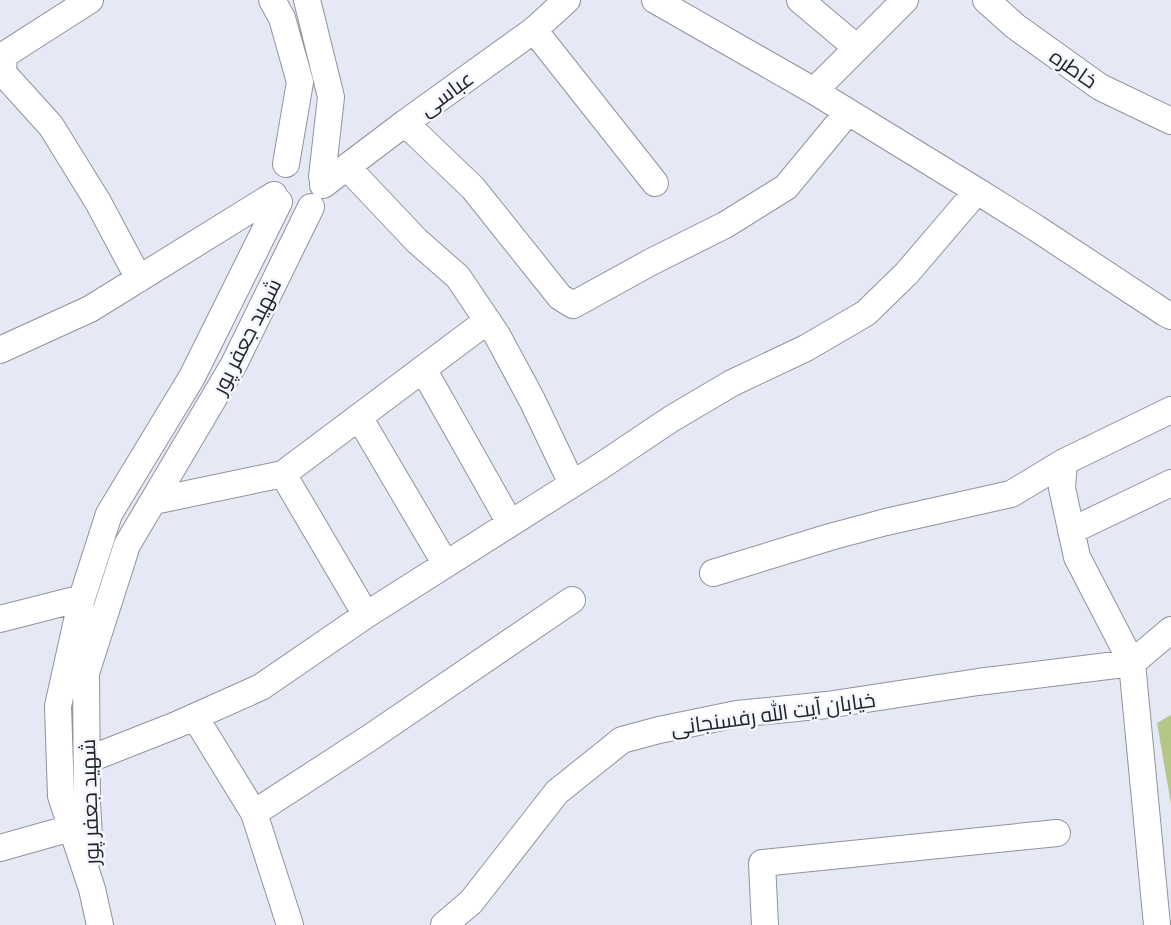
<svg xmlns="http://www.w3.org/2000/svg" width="1171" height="925" font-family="'IBM Plex Serif',Cairo,serif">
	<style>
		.green { fill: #b4c787 }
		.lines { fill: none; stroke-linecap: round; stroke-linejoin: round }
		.minor-casing { stroke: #8f939e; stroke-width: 28 }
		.minor { stroke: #fff; stroke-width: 26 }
		.labels { text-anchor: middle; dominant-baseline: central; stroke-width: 5; stroke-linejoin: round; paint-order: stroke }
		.street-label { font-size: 21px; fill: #222328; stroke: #f4f6fd }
	</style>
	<rect width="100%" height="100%" fill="#e5e9f5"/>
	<!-- green -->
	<path class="green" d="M1171 715V804L1157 723Z"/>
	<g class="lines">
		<!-- minor casing -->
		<g class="minor-casing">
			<path id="minor" d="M90 0 4 55 3 73 51 126 98 202 139 279
				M272 0 282 18 300 82 286 164
				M307 0 331 97 322 177
				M655 0 814 91 977 191 1036 228 1165 313 1171 316
				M800 0 857 48
				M986 0 1015 26 1100 87 1171 121
				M534 30 655 183
				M814 91 905 0
				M405 123 473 188 560 297 573 305 651 262 725 225 786 187 848 112
				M347 167 417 241 458 277 497 335 532 400 572 484
				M323 185 405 123 534 30 567 0
				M0 350 90 309 274 195
				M423 369 510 523
				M359 417 445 563
				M1064 462 1062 488 1077 557 1132 663 1157 925
				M283 474 366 615
				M154 501 283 474 487 321
				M1071 531 1171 483
				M713 573 830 537 886 522 1011 494 1064 462 1171 410
				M0 619 82 598
				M195 717 254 813 290 925
				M87 760 176 725 261 687 366 615 601 466 671 419 732 383 806 348 866 313 907 273 977 191
				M254 813 368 739 572 600
				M0 848 71 828
				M90 856 87 802 86 673 127 545 234 364 311 207
				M100 925 92 889 61 796 58 706 82 598 109 514 192 377 279 202
				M444 925 471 902 557 792 622 740 659 730 737 714 827 705 978 682 1132 663 1171 630
				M765 925 762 863 1057 833"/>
		</g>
		<!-- minor -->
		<use href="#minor" class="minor"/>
	</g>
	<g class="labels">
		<!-- street labels -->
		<g class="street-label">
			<text transform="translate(1074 68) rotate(35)">خاطره</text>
			<text transform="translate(446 93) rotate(-36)">عباسی</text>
			<text transform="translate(246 336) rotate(-63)">شهید جعفر پور</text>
			<text transform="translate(773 713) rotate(-8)">خیابان آیت الله رفسنجانی</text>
			<text transform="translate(89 802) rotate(-92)">شهید جعفر پور</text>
		</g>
	</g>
</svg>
